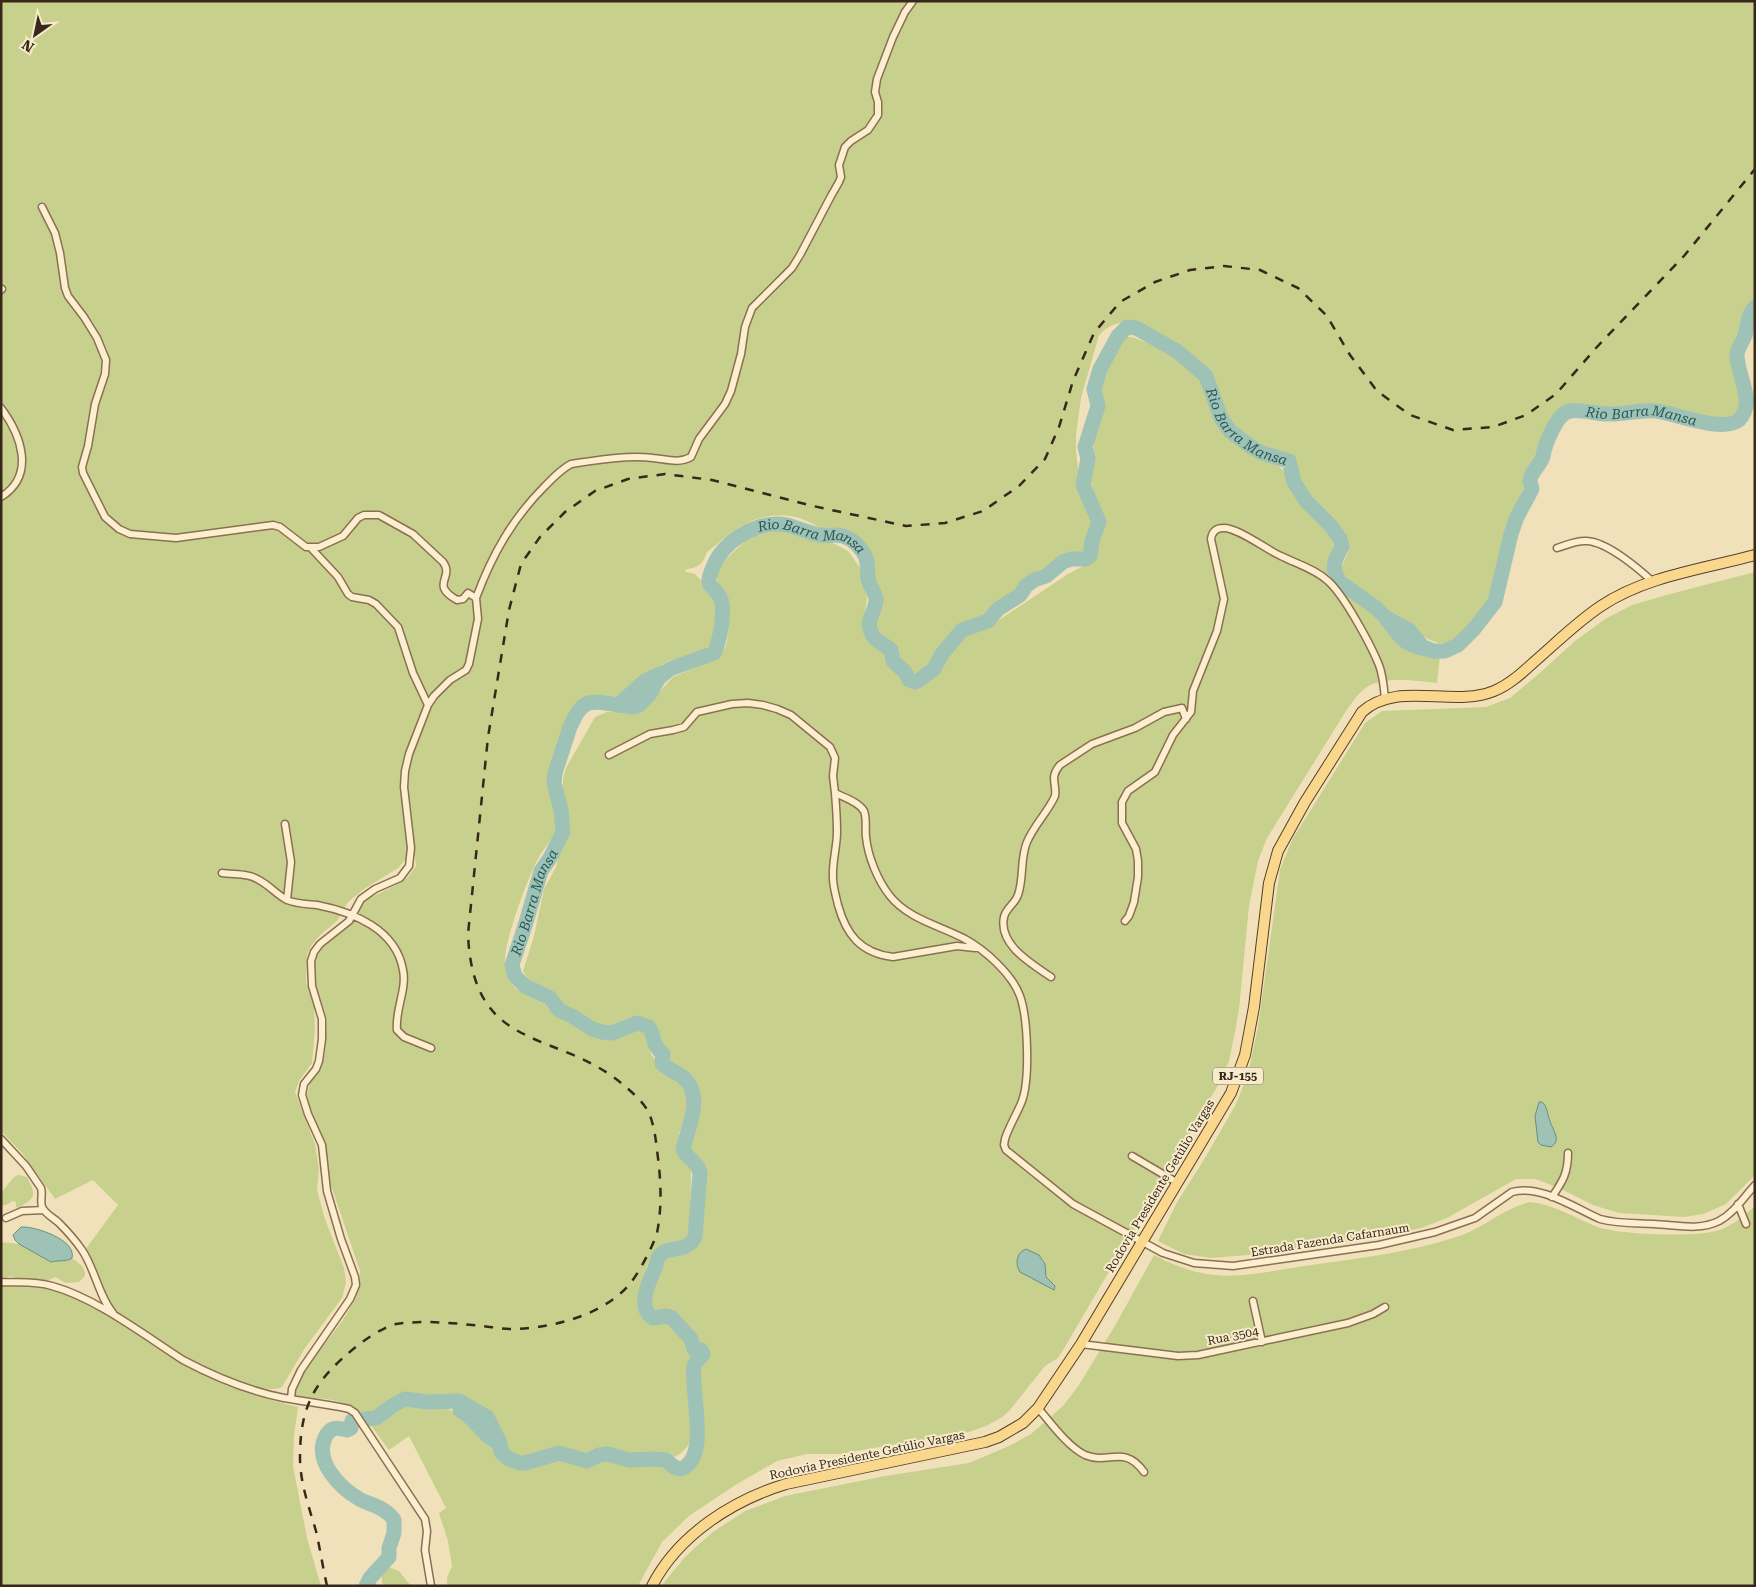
<svg xmlns="http://www.w3.org/2000/svg" width="1756" height="1587" font-family="'Roboto Serif',serif">
	<style>
		.green { fill: #c8d08e }
		.water { fill: #9fc2b7; stroke: #668f85 }
		.lines { fill: none; stroke-linecap: round; stroke-linejoin: round }
		.river { stroke: #9fc2b7; stroke-width: 15 }
		.minor-casing { stroke: #8a7053; stroke-width: 9 }
		.primary-casing { stroke: #563e28; stroke-width: 12 }
		.minor { stroke: #fceece; stroke-width: 6 }
		.primary { stroke: #f9d88d; stroke-width: 10 }
		.rail { stroke: #37281a; stroke-width: 2.5; stroke-dasharray: 9 9; stroke-linecap: butt }
		.labels { text-anchor: middle; dominant-baseline: central; stroke-width: 4; stroke-linejoin: round; paint-order: stroke }
		.shield { fill: #f8ebcb; stroke: #71624f; stroke-width: 1 }
		.shield-label { font-size: 11px; font-weight: bold; fill: #37281a }
		.street-label { font-size: 12px; fill: #37281a; stroke: #f8ebcb }
		.water-label { font-size: 14px; font-style: italic; fill: #275955; stroke: #f8ebcb }
	</style>
	<rect width="100%" height="100%" fill="#f1e1ba"/>
	<!-- green -->
	<path class="green" d="M1 1H1755V298L1744 318 1734 355 1736 377 1744 398 1745 404 1744 409 1736 417 1725 421 1717 420 1670 409 1646 405 1611 408H1571L1563 412 1557 417 1547 433 1508 524 1500 550 1495 590 1492 597 1473 624 1455 641 1447 643H1438L1428 639 1392 616 1371 599 1351 585 1341 569C1343 560 1351 553 1348 544 1342 526 1325 517 1313 504 1307 498 1302 489 1298 482 1292 473 1298 461 1288 454 1281 450 1273 453 1266 450 1252 445 1234 432 1226 420 1221 404 1217 384 1207 370 1196 355 1147 323 1129 322 1118 321 1106 327 1099 335L1081 398 1076 434V451L1079 476 1085 497 1094 521V526L1086 549 1082 553 1062 559 1054 564 1045 574 1033 577 1028 580 1012 597 988 615 973 622 959 624 939 652 934 665 917 677 911 676 907 669 898 664 895 650 891 643 878 635 875 631 874 620 880 601 870 576 871 560 867 551 855 538 842 530 834 528 824 531C787 503 748 515 716 545 714 547 710 549 707 552 705 555 706 556 704 559 700 567 693 568 685 570L686 572 695 574 715 595 717 600 720 614 713 648 702 655 668 661 618 696C611 698 606 697 599 696 583 694 576 705 567 718 561 727 549 776 552 787 554 799 564 815 559 827 554 838 543 848 538 859 528 877 503 944 505 963 506 970 510 979 513 985 520 995 530 992 539 998 544 1002 547 1008 552 1012 557 1016 563 1018 569 1021 583 1028 588 1036 606 1036 621 1037 631 1023 646 1033L651 1054 662 1068 680 1082 689 1094 688 1118 679 1133V1141L682 1157 690 1166 691 1171 690 1234C684 1252 671 1242 660 1249 644 1259 642 1287 639 1304 640 1318 655 1324 667 1320L670 1322 695 1354 690 1375 694 1434 687 1447 680 1454 674 1457 666 1458 649 1456 636 1458 621 1456 606 1451 585 1454 565 1450 515 1458 507 1453 505 1442 492 1415 463 1398 453 1395 441 1396 406 1392 400 1394 372 1415 363 1417C342 1395 320 1400 293 1396 298 1384 303 1372 311 1361 329 1337 363 1303 360 1271L332 1188 329 1186 323 1138 310 1112 306 1099 311 1080 320 1070 325 1053 327 1019 316 985 315 960 323 947 350 924 361 905 368 899 400 883 408 877 416 866 415 856 406 859 398 868 364 889 348 902 337 921 319 936 311 946 307 955 306 983 314 1007 315 1029 312 1063 299 1081 295 1092 315 1144 319 1169 317 1190 325 1219 344 1268 346 1283 342 1298 305 1348 282 1387C259 1402 134 1332 115 1312 105 1300 102 1284 96 1270 93 1263 89 1257 85 1250L118 1205 93 1180 55 1199 22 1153 1 1131Z
		M1126 337H1132L1166 350 1195 373 1203 381 1215 414 1227 432 1248 450 1278 465 1283 470 1301 501 1331 534 1334 541 1329 570 1341 588 1368 609 1391 636 1402 644 1412 651 1440 657 1437 683C1417 681 1384 676 1367 687 1358 693 1352 703 1346 711L1267 838 1258 861 1249 906 1239 1009 1235 1032 1229 1061 1217 1087 1062 1352 1058 1358 1045 1366 1009 1411 1001 1418 986 1426 969 1432 856 1451 840 1454H807L777 1461 737 1484 689 1516 662 1542 638 1586H447V1578L452 1566 448 1541 439 1513 446 1508 409 1436 389 1450 370 1424 403 1404 428 1408 444 1407 464 1417 480 1436 496 1446 506 1460 516 1466 522 1468 558 1457 586 1464 607 1458 629 1465 650 1463 657 1464 681 1473H685C709 1451 702 1427 698 1399 697 1390 698 1380 698 1371 699 1363 706 1360 706 1353L697 1345 694 1338 675 1316 665 1313H652L648 1310C646 1296 656 1271 663 1259 673 1253 686 1252 695 1243 703 1235 702 1186 702 1172L701 1167 687 1150 696 1120 698 1101 697 1093 694 1086 685 1073 668 1061 666 1054 661 1048 657 1027 653 1022 638 1017H631L609 1027 599 1026 567 1007 548 990 529 980 523 971 534 936 544 889 556 867 559 855 568 838 569 822 563 791V779L566 768 595 717 607 712H637L651 701 673 677 716 659 721 653 726 646 728 635 729 603 718 583 716 576 717 570 721 564 745 541 754 536 778 530 808 539 829 541 848 551 861 569 867 598 864 616 868 633 885 652 891 667 906 683 914 687 919 686 939 671 954 647 965 635 996 622 1068 574 1089 563 1096 553 1098 540 1103 523 1094 500 1091 482 1094 441 1098 420 1103 405 1101 388 1109 365 1119 346Z
		M1755 572V1175L1726 1204 1703 1214 1684 1217 1619 1213 1593 1205 1559 1188 1535 1179H1516L1447 1218 1421 1228 1383 1236 1260 1254 1211 1258 1184 1254 1158 1241 1176 1204 1205 1158 1236 1104 1248 1074 1258 1027 1280 870 1292 840 1365 723 1382 711 1486 707 1510 698 1541 672 1575 641 1605 619 1632 605 1670 594Z
		M18 1175 27 1177C36 1195 37 1197 18 1208L16 1207V1202L13 1201 6 1205 1 1206 2 1192C6 1187 12 1177 18 1175Z
		M1530 1202C1554 1204 1576 1219 1598 1227 1620 1235 1694 1237 1716 1231 1731 1227 1744 1216 1755 1206V1586H661L685 1557 698 1545 713 1532 745 1511 785 1496 885 1476 969 1463 1011 1445 1031 1434 1063 1406 1079 1385 1116 1324 1154 1255C1173 1265 1193 1273 1215 1275 1242 1278 1271 1271 1298 1267 1352 1259 1410 1253 1462 1235 1486 1226 1505 1208 1530 1202Z
		M1 1242 19 1244 51 1262C58 1260 67 1262 72 1258 79 1264 85 1265 85 1276L79 1282 66 1283 55 1277 49 1280H23L10 1276C7 1278 5 1279 1 1277Z
		M1 1286C17 1287 35 1287 51 1290 100 1302 138 1339 181 1363 218 1383 257 1397 298 1407L294 1436 293 1466 307 1538 321 1586H1Z
		M389 1567 399 1571 411 1586H383C381 1578 380 1570 389 1567Z"/>
	<!-- water -->
	<path class="water" d="M1539 1102H1542C1548 1107 1547 1114 1550 1121 1553 1131 1562 1140 1551 1147L1541 1145 1538 1142 1535 1116Z
		M21 1227C35 1226 77 1240 72 1258 67 1262 58 1260 51 1262L19 1244 15 1240 13 1235Z
		M1026 1249 1039 1255 1045 1264 1046 1277 1055 1286 1054 1290 1020 1272C1015 1264 1016 1253 1026 1249Z"/>
	<g class="lines">
		<!-- river -->
		<g class="river">
			<path d="M1387 620C1402 638 1401 643 1425 649"/>
			<path d="M618 705 645 681 662 673"/>
			<path d="M460 1410C477 1419 480 1434 500 1444"/>
			<path id="s1" d="M366 1586 370 1578 389 1557V1548L394 1533V1520C386 1508 374 1506 361 1500 341 1489 311 1460 327 1434 332 1426 339 1428 347 1430L351 1428 352 1421 376 1418 392 1406 405 1399 428 1402 459 1401 487 1417 500 1443 501 1452 509 1459 520 1463H525L559 1453 587 1461 599 1455 608 1454 629 1460 654 1459 666 1460 674 1467 681 1469C711 1458 690 1391 694 1366 696 1360 701 1358 703 1354L701 1350 694 1349 691 1339 672 1318 667 1316 653 1318C636 1307 649 1282 655 1268 657 1263 657 1257 661 1254 669 1246 687 1253 695 1237L700 1173C698 1162 687 1159 683 1149 688 1128 704 1096 684 1078 677 1072 668 1070 662 1063L663 1054C651 1044 656 1038 649 1027L637 1023 612 1033 602 1032 592 1029 572 1016 559 1010 550 998 544 995 525 986 515 976 512 965 524 929 541 871 550 858 563 832 561 810 554 783 555 773 570 727 577 713 582 707 588 703 598 702 634 707 639 705 649 695 659 678 670 669 714 653C720 642 726 608 720 597 718 592 710 587 709 582 708 577 715 562 718 557 732 536 761 520 787 525 798 528 809 533 820 535 826 536 830 535 835 535 847 535 857 543 863 552 869 560 867 569 868 578 869 585 875 592 876 599 877 611 863 620 873 636 877 642 886 645 891 650L893 661 905 672 909 680 915 682 919 680 934 669 942 654 962 630 988 621 998 609 1020 595 1026 586 1034 580 1046 576 1063 562 1071 559H1085L1090 556 1092 541 1099 522 1083 485 1088 458 1085 447 1098 406 1094 389 1100 369 1118 336 1127 327 1136 328 1177 351 1206 376 1221 418 1230 431 1250 446 1262 453 1289 461 1294 482 1306 501 1332 527 1340 539 1342 546 1335 561 1334 570 1340 582 1376 608 1385 617 1409 630 1422 646 1433 651H1445L1458 645 1474 629 1495 602 1511 534 1517 517 1532 489C1532 487 1531 485 1530 482 1529 473 1541 465 1543 456 1545 444 1557 413 1570 411 1582 409 1595 414 1608 414 1624 415 1641 409 1657 411 1676 414 1723 433 1739 420 1756 402 1738 378 1737 356 1737 347 1744 341 1746 332 1748 323 1748 314 1755 307"/>
		</g>
		<!-- minor casing -->
		<g class="minor-casing">
			<path id="minor" d="M42 207 55 233 60 253 65 288 68 296 84 317 97 338 106 360 105 374 95 404 88 446 82 467 83 473 105 517 119 529 130 534 176 538 273 525 280 527 306 547H319L343 536 358 518 364 515H379L413 534 443 562C455 578 429 584 457 600L463 599 468 593 476 598 478 619 469 664 466 670 450 680 434 696 428 705 409 754 405 771 404 787 411 848 409 866 400 878 375 889 361 899 349 921 320 944 314 952 311 961 312 986 322 1019V1039L319 1061 316 1069 304 1084 302 1095 308 1114 322 1145 327 1191 341 1239 355 1277 356 1285 350 1299 301 1370 292 1389 291 1399
				M1 290 2 289
				M1 408C21 435 36 475 1 497
				M311 548 338 577 348 594 352 597 369 600 376 604 398 627 413 673 428 705
				M1557 548C1567 545 1576 540 1587 541 1607 542 1638 568 1653 582
				M476 598C492 555 512 519 545 486 553 478 560 470 571 464 598 460 626 455 653 458 666 459 678 464 691 457L699 439 725 404 731 391 741 354 745 327 752 308 792 268 800 255 831 196 839 182 841 177 839 165 845 147 851 141 868 130 878 115V102L875 92 877 79 893 37 905 12 913 1
				M609 755 650 734 673 730 684 727 697 712 732 704 748 703 763 705 777 709 791 715 830 747 835 758 833 776 835 793C843 797 859 802 864 811 867 818 865 829 866 837 868 857 878 881 890 896 908 919 941 926 965 939 985 950 1012 974 1020 996 1028 1018 1030 1079 1022 1101 1017 1114 1009 1126 1005 1139L1004 1145 1006 1150 1073 1204 1163 1253 1194 1263 1233 1266 1379 1245 1435 1232 1475 1218 1512 1192C1540 1184 1575 1208 1600 1219 1618 1224 1636 1223 1654 1224 1676 1225 1699 1231 1719 1221 1734 1213 1744 1197 1755 1185
				M835 793C836 805 837 819 837 832 837 847 832 862 833 878 833 887 836 896 838 905 846 934 860 953 893 957L957 946 975 948
				M285 824 291 862 287 900
				M222 873C235 875 248 873 259 880 269 885 277 895 287 900 296 904 307 904 317 905 353 912 396 929 403 970 407 990 395 1009 397 1030L404 1037 431 1048
				M1125 921 1129 916 1134 902 1138 877V861L1136 849 1122 823V802L1128 791 1155 772 1173 735 1191 712 1193 691 1217 631 1224 599 1211 539C1212 532 1216 528 1223 528 1237 527 1267 550 1281 556 1297 564 1315 569 1328 581 1344 595 1371 645 1379 665 1383 675 1384 688 1385 699
				M1051 977C1032 964 998 945 1004 917 1006 908 1015 904 1018 895 1024 878 1020 858 1027 842 1034 825 1048 812 1055 796 1057 783 1049 778 1060 765L1092 744 1135 728 1164 712 1182 708 1186 719
				M1 1139 26 1166 41 1188C43 1194 40 1200 42 1207 45 1214 54 1218 59 1223 67 1231 75 1240 82 1250 95 1269 99 1297 113 1313
				M1132 1156 1178 1183
				M1552 1197C1563 1181 1568 1173 1568 1153
				M1738 1204 1746 1224
				M6 1218 22 1211 44 1210
				M1 1282C18 1283 35 1281 52 1286 96 1298 144 1335 183 1360 215 1377 249 1391 284 1398 306 1402 328 1404 349 1409L355 1413 425 1519 427 1531 425 1550 431 1586
				M1253 1301 1262 1342
				M1081 1344 1178 1356 1198 1355 1348 1323 1373 1314 1385 1307
				M1038 1408C1050 1422 1068 1447 1085 1455 1109 1465 1124 1444 1144 1472"/>
		</g>
		<!-- primary casing -->
		<g class="primary-casing">
			<path id="primary" d="M652 1586C678 1535 733 1500 786 1484L985 1442 999 1437 1023 1423 1038 1408 1081 1344 1231 1093 1245 1055 1254 1007 1269 883 1278 851 1305 802 1362 712C1397 680 1453 708 1494 691 1509 685 1522 673 1534 662 1556 643 1577 622 1601 606 1646 576 1703 569 1755 555"/>
		</g>
		<!-- minor -->
		<use href="#minor" class="minor"/>
		<!-- primary -->
		<use href="#primary" class="primary"/>
		<!-- rail -->
		<path class="rail" d="M327 1586C323 1568 320 1549 316 1531 309 1507 300 1483 300 1457 300 1404 316 1379 357 1346 366 1339 385 1326 396 1324 424 1320 454 1323 482 1326 492 1327 502 1329 512 1329 550 1328 592 1318 621 1293 633 1283 642 1266 649 1252 652 1246 655 1239 657 1233 662 1208 661 1182 658 1158 656 1142 655 1128 649 1113 644 1103 634 1094 626 1087 557 1027 473 1056 468 934L488 737 509 610 521 564 540 537 565 512 595 491 628 479 665 474 712 480 813 506 906 526 945 523 983 511 1019 486 1045 459 1059 427 1073 381 1094 333 1120 302 1155 282 1190 270 1224 266 1260 270 1298 288 1327 316 1350 355 1377 391 1410 415 1453 430 1493 427 1526 415 1556 394 1596 348 1684 256 1755 169"/>
	</g>
	<g class="labels">
		<!-- shield labels -->
		<rect class="shield" x="1213" y="1067.5" width="50" height="17" rx="4"/>
		<g class="shield-label">
			<text x="1238" y="1076">RJ-155</text>
		</g>
		<!-- street labels -->
		<g class="street-label">
			<text transform="translate(1160 1186) rotate(-59)">Rodovia Presidente Getúlio Vargas</text>
			<text transform="translate(1330 1240) rotate(-9)">Estrada Fazenda Cafarnaum</text>
			<text transform="translate(1233 1336) rotate(-11)">Rua 3504</text>
			<text transform="translate(867 1455) rotate(-12)">Rodovia Presidente Getúlio Vargas</text>
		</g>
		<!-- water labels -->
		<g class="water-label">
			<text stroke="none"><textPath href="#s1" startOffset="3478">Rio Barra Mansa</textPath></text>
			<text stroke="none"><textPath href="#s1" startOffset="2795">Rio Barra Mansa</textPath></text>
			<text stroke="none"><textPath href="#s1" startOffset="1950">Rio Barra Mansa</textPath></text>
			<text stroke="none"><textPath href="#s1" startOffset="1378">Rio Barra Mansa</textPath></text>
		</g>
	</g>
	<!-- border -->
	<rect width="1756" height="1587" fill="none" stroke="#37281a" stroke-width="5"/>
	<!-- north arrow -->
	<g transform="translate(35 35) rotate(213)" stroke="#f8ebcb" stroke-width="4" paint-order="stroke">
	<path d="M0-4L9 19L0 12L-9 19Z" fill="#37281a"/>
	<text y="-8" font-size="14" font-weight="bold" text-anchor="middle" fill="#37281a">N</text>
	</g>
</svg>
